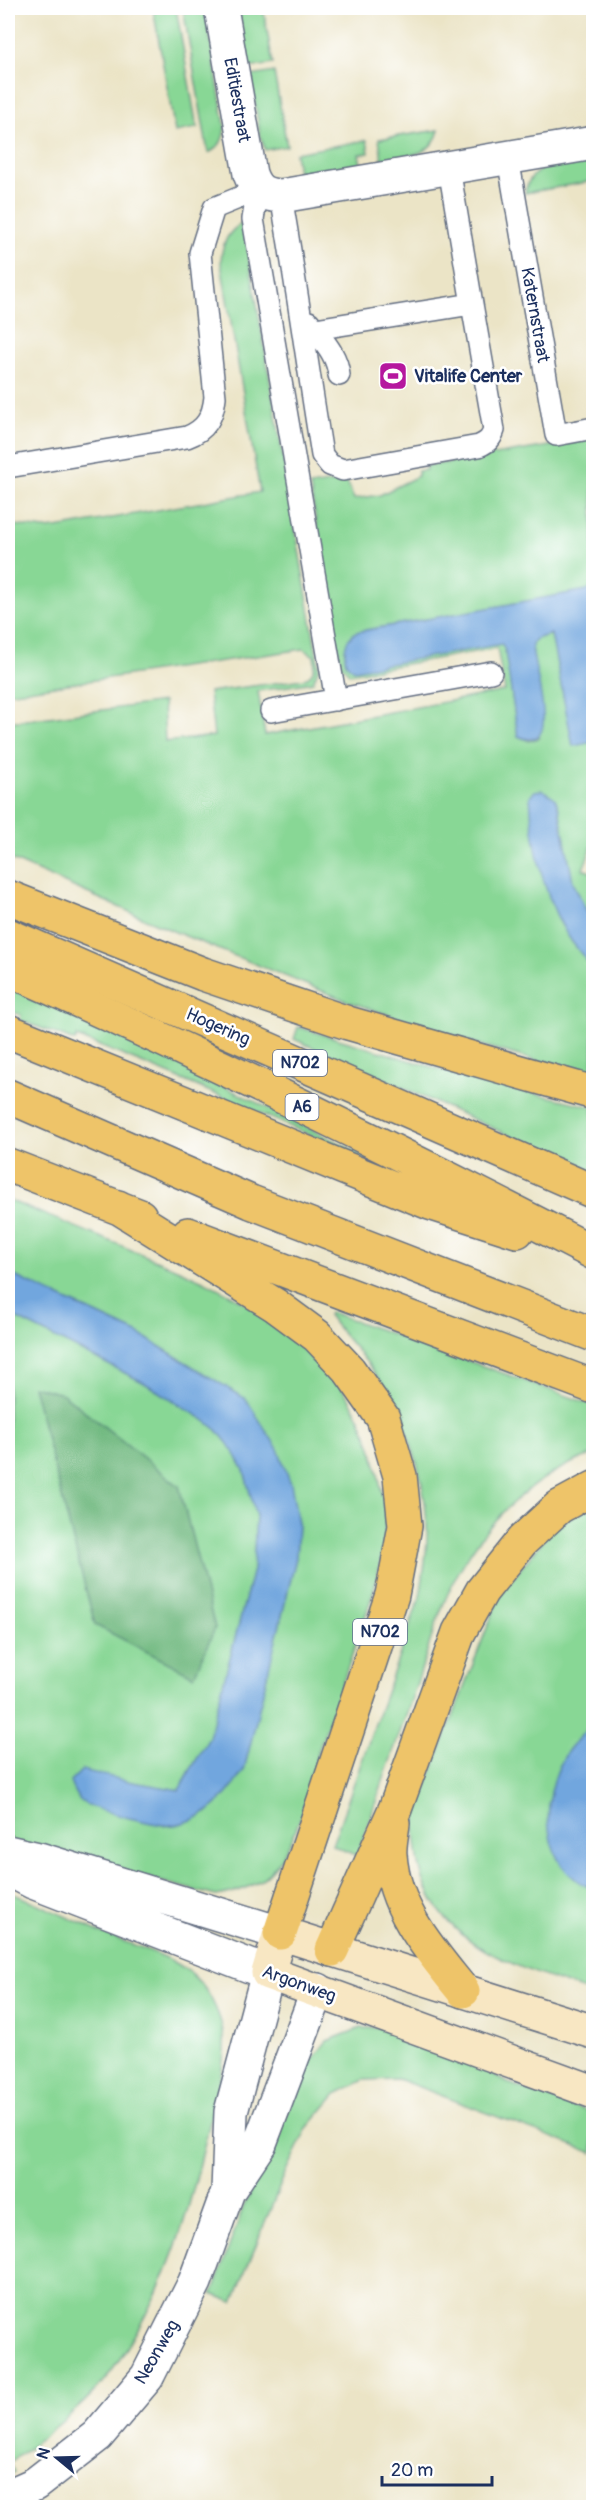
<svg xmlns="http://www.w3.org/2000/svg" width="601" height="2515" font-family="Pangolin,sans-serif">
	<style>
		.green { fill: #88d795; stroke: #52837a; stroke-width: 1.5 }
		.forest { fill: #6eb87e; stroke: #44746e; stroke-width: 1.5 }
		.water { fill: #71a6de; stroke: #466a9e; stroke-width: 1.5 }
		.lines { fill: none; stroke-linecap: round; stroke-linejoin: round }
		.service-casing { stroke: #646e82; stroke-width: 24 }
		.minor-casing { stroke: #646e82; stroke-width: 36 }
		.secondary-casing { stroke: #646e82; stroke-width: 36 }
		.trunk-casing { stroke: #646e82; stroke-width: 36 }
		.motorway-casing { stroke: #646e82; stroke-width: 36 }
		.service { stroke: #fff; stroke-width: 21 }
		.minor { stroke: #fff; stroke-width: 33 }
		.secondary { stroke: #f8e7c3; stroke-width: 33 }
		.trunk { stroke: #eec469; stroke-width: 33 }
		.motorway { stroke: #eec469; stroke-width: 33 }
		.labels { text-anchor: middle; dominant-baseline: central; stroke-width: 5; stroke-linejoin: round; paint-order: stroke }
		.shield { fill: #fff; stroke: #5f6d8e; stroke-width: 1.5 }
		.shield-label { font-size: 16px; font-weight: bold; fill: #1b2f5e }
		.street-label { font-size: 18px; fill: #1b2f5e; stroke: #fff }
		.poi-label { font-size: 18px; font-weight: bold; fill: #1b2f5e; stroke: #fff; text-anchor: start }
	</style>
	<rect width="100%" height="100%" fill="#fff"/>
	<filter id="ink" filterUnits="userSpaceOnUse"><feTurbulence type="fractalNoise" baseFrequency=".0167" numOctaves="2"/><feDisplacementMap in="SourceGraphic" scale="12" xChannelSelector="R" yChannelSelector="G"/><feConvolveMatrix kernelMatrix="1 2 1 2 8 2 1 2 1" color-interpolation-filters="sRGB"/></filter>
	<filter id="wash" filterUnits="userSpaceOnUse"><feTurbulence type="fractalNoise" baseFrequency=".008" numOctaves="4" result="noise"/><feDisplacementMap in="SourceGraphic" scale="24" xChannelSelector="R" yChannelSelector="G"/><feGaussianBlur stdDeviation="1.35" result="paint"/><feColorMatrix in="noise" values="0 0 0 0 0 0 0 0 0 0 0 0 0 0 0 0 0 1.4 0 .05"/><feComposite in="paint" operator="in"/></filter>
	<g filter="url(#wash)">
		<rect width="100%" height="100%" fill="#ebe4c6"/>
		<!-- green -->
		<path class="green" d="M153 8H176L197 128 175 132Z
			M183 8H205L225 126C224 139 220 148 208 153Z
			M238 8H263L273 64 249 68Z
			M274 72 287 146 265 150 260 135 251 76Z
			M439 130C433 157 405 156 382 160L379 139Z
			M367 140 369 153 359 154 361 164 298 173 295 153Z
			M593 158V181L525 193C530 161 567 163 593 158Z
			M243 223 319 667 313 682 258 691 265 735 505 691 497 648 350 674 341 665 310 486 346 480 354 499 380 495 418 476V471L426 470V466L593 439V589L360 631C346 640 343 647 346 663L502 644 505 650 518 736 529 741 539 738 532 644 536 639 551 634 573 745 593 742V844L583 869 593 873V925L573 882 559 809 555 798 558 919 572 942 593 969V1077L467 1041 347 1001 173 931 8 858V721H18L163 702 165 742 214 736 209 692 304 679C314 674 316 667 314 656L304 649 8 693V524L44 529 56 528 260 492 221 264C221 247 227 231 243 223Z
			M8 986 150 1050 388 1167 387 1169C284 1123 181 1078 77 1037L75 1041 20 1020 21 1015 8 1010Z
			M298 1027 466 1077 593 1107V1173L294 1039Z
			M8 1200C48 1216 89 1232 129 1249 236 1292 347 1342 376 1465 381 1487 387 1511 385 1533 381 1575 366 1615 352 1655 339 1693 325 1731 312 1770 307 1806 289 1864 256 1883 243 1890 230 1894 216 1896L8 1841V1314L143 1382 203 1419 217 1430 233 1450 244 1470 256 1516 253 1570 209 1738 179 1790 132 1782 99 1809 166 1826 179 1824 206 1813 244 1770 296 1558 298 1523 246 1399 139 1334 8 1273Z
			M330 1312 593 1405V1454C536 1475 491 1515 461 1568 439 1605 428 1651 414 1692 395 1747 376 1802 357 1856L332 1845 420 1597C424 1573 428 1548 427 1524 424 1468 403 1409 369 1365 356 1348 341 1333 328 1315Z
			M593 1502V1723L566 1754 585 1885 593 1888V1993C523 1968 437 1949 419 1864 416 1845 413 1828 417 1810L500 1594 552 1530Z
			M8 1892C39 1903 69 1918 99 1932 138 1949 183 1954 208 1993 216 2007 223 2023 224 2040 225 2067 216 2095 210 2121 190 2211 168 2288 116 2365 90 2403 45 2436 9 2463L14 2472 8 2475Z
			M361 2028H387L426 2041 508 2083 593 2113V2153L398 2079 364 2080 336 2094 307 2128 286 2171 233 2302 212 2294 244 2205 308 2065 327 2041Z"/>
		<!-- forest -->
		<path class="forest" d="M33 1386 63 1394 179 1486 215 1628 194 1676 95 1625Z"/>
		<!-- water -->
		<path class="water" d="M593 589V742L573 746 551 634 536 639 532 644C531 665 566 757 518 736L505 651 502 644 354 670 346 663C344 651 344 640 356 632Z
			M543 790 555 798 559 809 573 882 593 925V969C584 956 573 945 565 931 542 892 532 841 530 796L535 791Z
			M8 1273 139 1334 246 1399 278 1449 291 1484 298 1523 296 1558 244 1770C230 1791 216 1810 192 1820 184 1823 174 1826 165 1825 151 1824 92 1810 81 1801 75 1796 73 1789 70 1782L82 1770 132 1782 179 1790 209 1738 253 1570 256 1516 244 1470 233 1450 217 1430 203 1419 143 1382 8 1314Z
			M593 1723V1888C538 1870 540 1796 566 1754 572 1743 585 1733 593 1723Z"/>
	</g>
	<g filter="url(#ink)">
		<g class="lines">
			<!-- service casing -->
			<g class="service-casing">
				<path id="service" d="M508 158 556 435 594 428
					M258 190 253 219 336 700
					M281 196C296 282 308 369 322 455L330 465 343 470 479 446C488 442 491 439 494 430L472 304
					M309 322C321 339 337 353 339 375
					M315 329 472 304 449 168
					M8 467 187 437C206 430 213 417 215 397L200 253 214 208 258 190
					M271 711 491 672"/>
			</g>
			<!-- minor casing -->
			<g class="minor-casing">
				<path id="minor" d="M221 8 250 174C256 191 264 195 281 196L594 143
					M8 1852 39 1859 280 1933
					M8 1869 33 1882 268 1973 231 2112 228 2191
					M8 2496 35 2484 97 2436 147 2377 195 2282 228 2191 260 2143 318 1990"/>
			</g>
			<!-- secondary casing -->
			<g class="secondary-casing">
				<path id="secondary" d="M594 2032 280 1933 268 1973 594 2092"/>
			</g>
			<!-- trunk casing -->
			<g class="trunk-casing">
				<path id="trunk" d="M8 897 203 974 348 1023 594 1093
					M8 935 594 1192
					M8 1096 251 1202 594 1335
					M8 1165 140 1216
					M118 1207 275 1305 317 1336 349 1370 383 1418 400 1476 405 1526 392 1595 280 1933
					M188 1234 594 1387
					M393 1823C392 1833 389 1845 390 1855 394 1910 430 1950 463 1991
					M332 1950 395 1809 459 1632 482 1591 522 1541 559 1507 594 1488"/>
			</g>
			<!-- motorway casing -->
			<g class="motorway-casing">
				<path id="motorway" d="M8 969C206 1057 401 1153 594 1253
					M8 1031 430 1203 517 1231"/>
			</g>
			<!-- service -->
			<use href="#service" class="service"/>
			<!-- minor -->
			<use href="#minor" class="minor"/>
			<!-- secondary -->
			<use href="#secondary" class="secondary"/>
			<!-- trunk -->
			<use href="#trunk" class="trunk"/>
			<!-- motorway -->
			<use href="#motorway" class="motorway"/>
		</g>
	</g>
	<!-- icons -->
	<defs>
		<g id="stadium-square" transform="scale(1.5)"><rect x="-9" y="-9" width="18" height="18" rx="4" fill="#b5179e" stroke="#fff"/><path d="M0-5a6.5 5 0 1 0 0 10a6.5 5 0 1 0 0-10ZM-3.5-1.8h7v3.6h-7Z" fill="#fff"/></g>
	</defs>
	<g fill-rule="evenodd">
		<use href="#stadium-square" x="393" y="376"/>
	</g>
	<g class="labels">
		<!-- shield labels -->
		<g class="shield">
			<rect x="273" y="1050" width="54" height="26" rx="4.5"/>
			<rect x="285.5" y="1094" width="33" height="26" rx="4.5"/>
			<rect x="353" y="1619" width="54" height="26" rx="4.5"/>
		</g>
		<g class="shield-label">
			<text x="300" y="1063">N702</text>
			<text x="302" y="1107">A6</text>
			<text x="380" y="1632">N702</text>
		</g>
		<!-- street labels -->
		<g class="street-label">
			<text transform="translate(237 100) rotate(80)">Editiestraat</text>
			<text transform="translate(535 315) rotate(80)">Katernstraat</text>
			<text transform="translate(218 1027) rotate(24)">Hogering</text>
			<text transform="translate(299 1984) rotate(20)">Argonweg</text>
			<text transform="translate(157 2352) rotate(-60)">Neonweg</text>
		</g>
		<!-- poi labels -->
		<g class="poi-label">
			<text x="414" y="376">Vitalife Center</text>
		</g>
	</g>
	<!-- margin -->
	<rect width="601" height="2515" fill="none" stroke="#fff" stroke-width="30"/>
	<!-- north arrow -->
	<g transform="translate(57 2458) rotate(289)" stroke="#ffffff" stroke-width="4.5" paint-order="stroke">
	<path d="M0-4.5L10 22L0 15L-10 22Z" fill="#1b2f5e"/>
	<text y="-9" font-size="16" font-weight="bold" text-anchor="middle" fill="#1b2f5e">N</text>
	</g>
	<!-- scale -->
	<path d="M382 2476v9h110v-9" fill="none" stroke="#1b2f5e" stroke-width="3"/>
	<text x="391" y="2476" font-size="18" fill="#1b2f5e" stroke="#ffffff" stroke-width="4.5" paint-order="stroke">20 m</text>
</svg>
